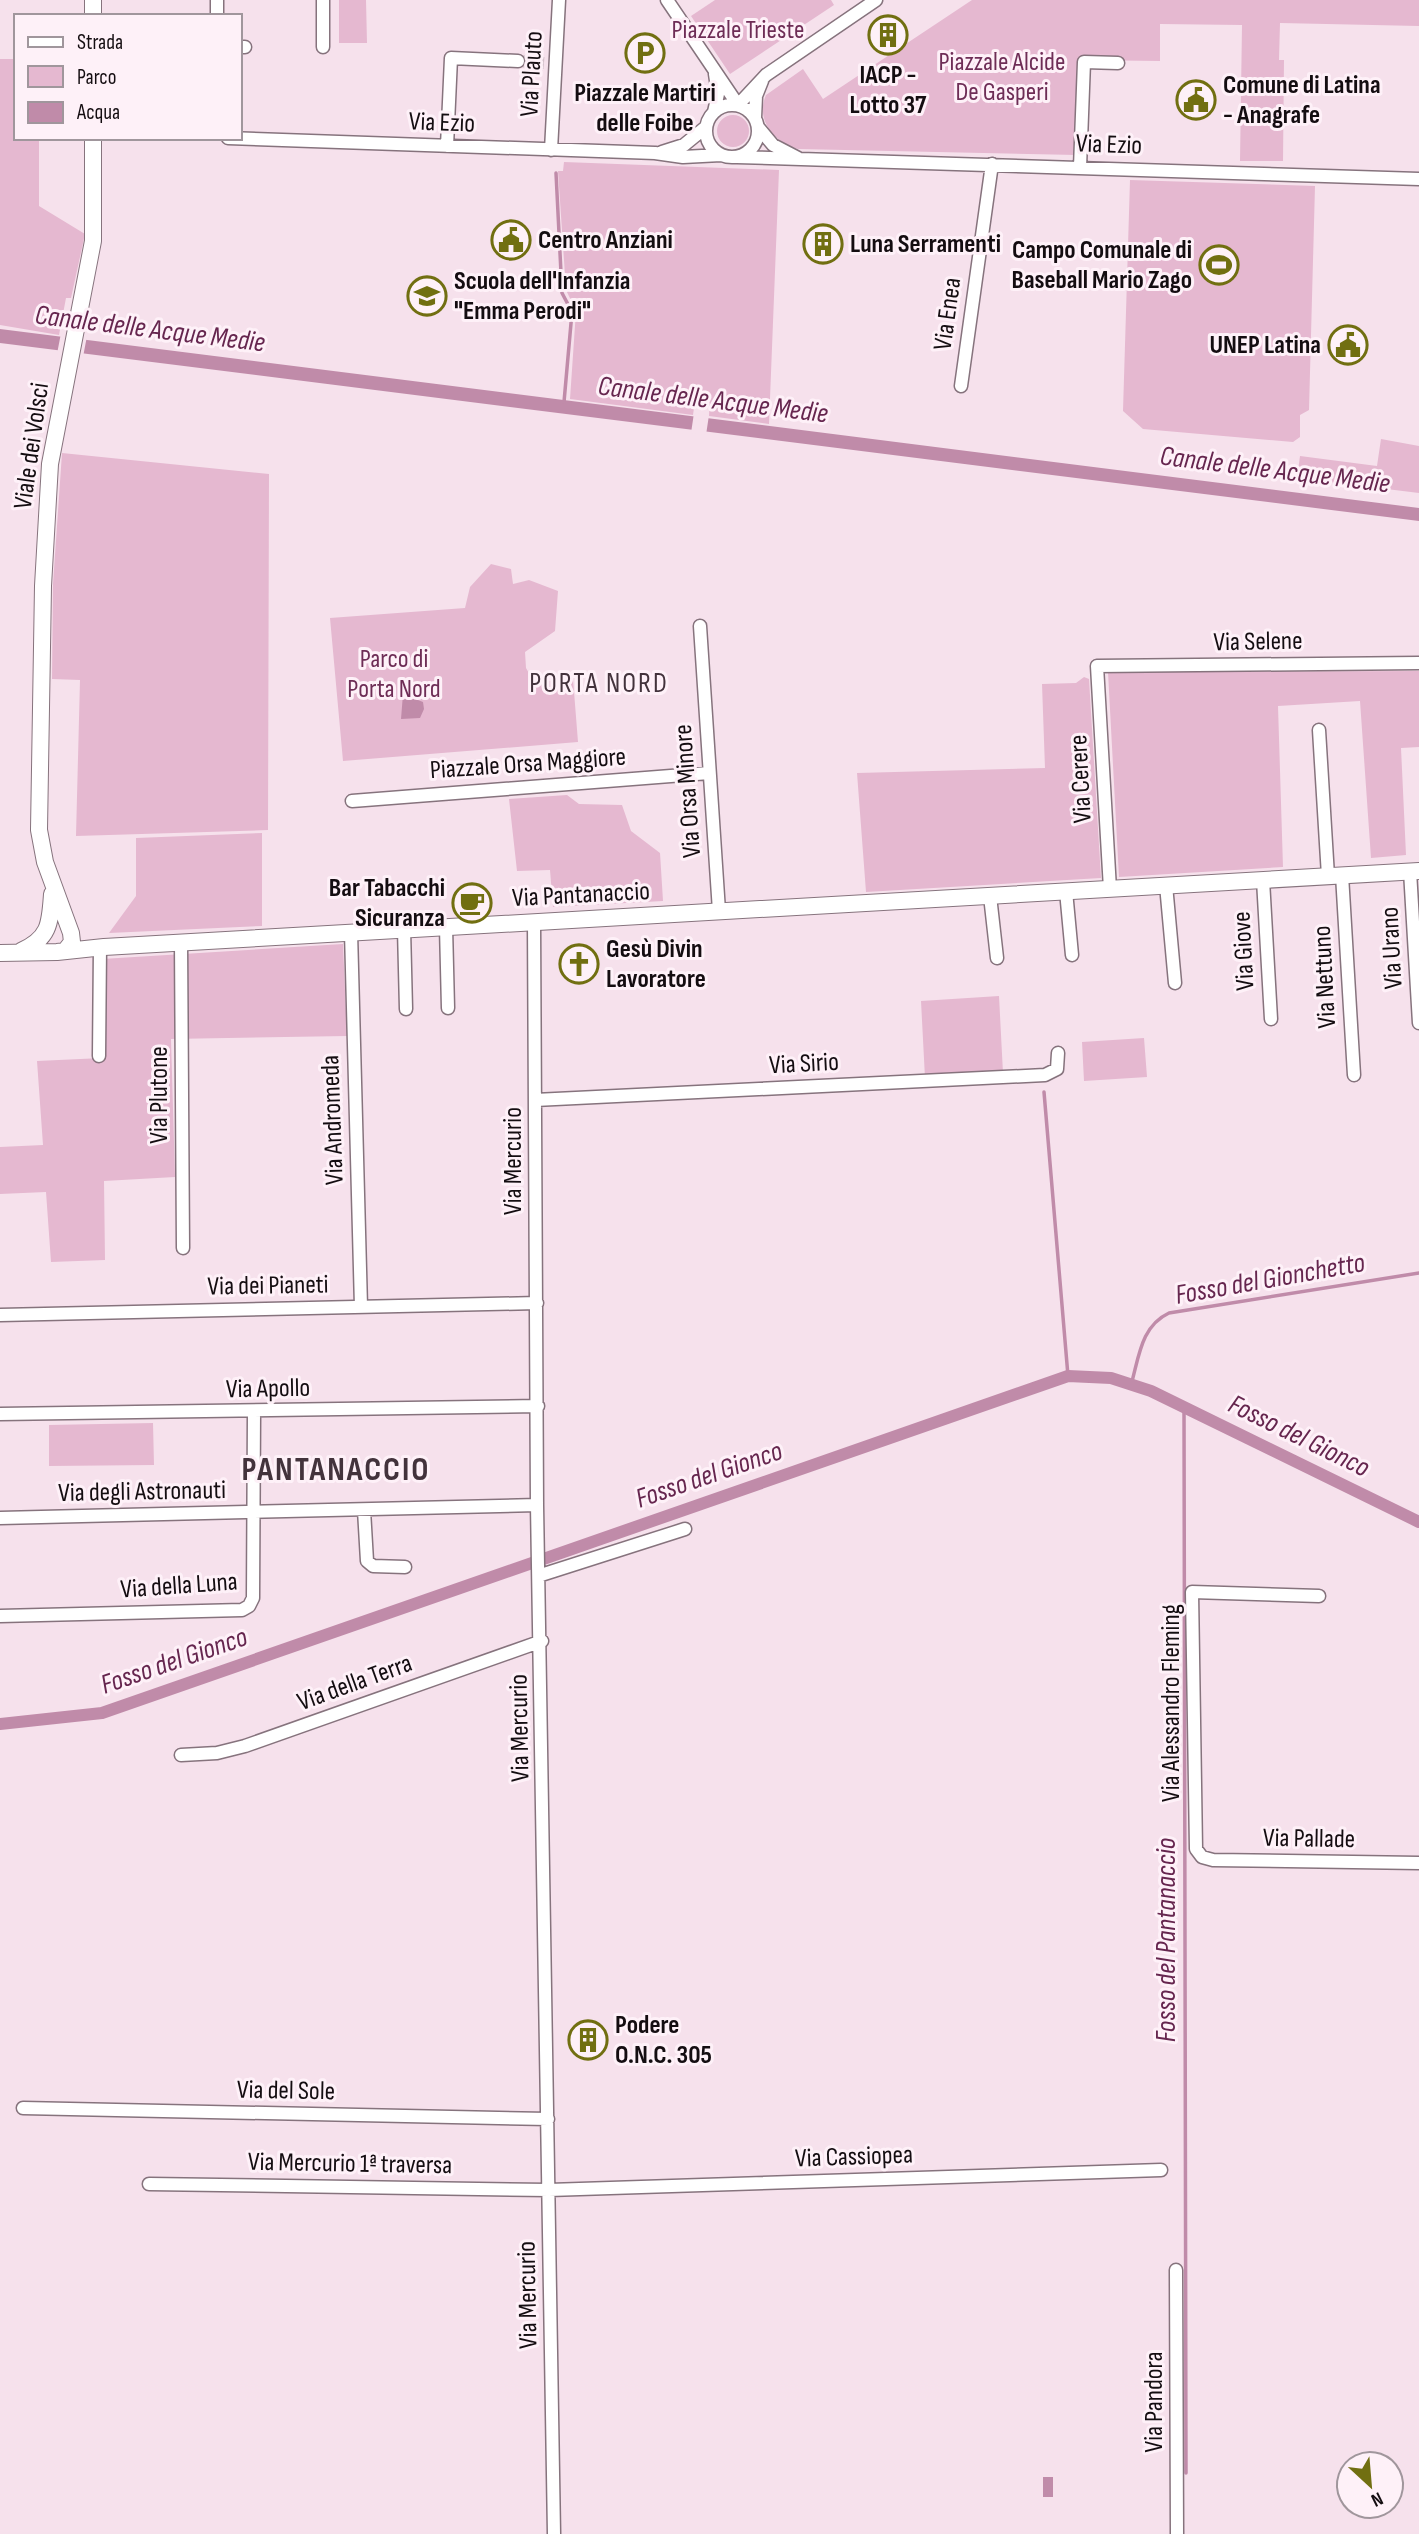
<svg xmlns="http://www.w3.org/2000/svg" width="1419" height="2534" font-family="'Sofia Sans Condensed',sans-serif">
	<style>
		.green { fill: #e5b8d0 }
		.water { fill: #c08ba9 }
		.pier { fill: #f6e1ec }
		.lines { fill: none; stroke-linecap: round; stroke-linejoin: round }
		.stream { stroke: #c08ba9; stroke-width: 3.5 }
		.canal { stroke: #c08ba9; stroke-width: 12 }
		.minor-tunnel { stroke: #d4c1cb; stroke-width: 12; stroke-dasharray: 12 6; stroke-linecap: butt }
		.minor-casing { stroke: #86737d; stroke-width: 15 }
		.tertiary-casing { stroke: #86737d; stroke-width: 18 }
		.minor { stroke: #fff; stroke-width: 12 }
		.tertiary { stroke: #fff; stroke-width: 16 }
		.labels { text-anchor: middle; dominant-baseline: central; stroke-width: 6; stroke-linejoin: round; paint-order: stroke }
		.park-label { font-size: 26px; fill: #6e2d56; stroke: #fef1f8 }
		.street-label { font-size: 26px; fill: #140d11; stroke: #fef1f8 }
		.poi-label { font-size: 26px; font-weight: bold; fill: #140d11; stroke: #fef1f8; text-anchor: start }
		.water-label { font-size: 28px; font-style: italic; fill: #66264f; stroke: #fef1f8 }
		.neighbourhood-label { font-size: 28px; letter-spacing: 2px; fill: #43333c; stroke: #fef1f8 }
		.district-label { font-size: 33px; font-weight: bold; letter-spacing: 2px; fill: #43333c; stroke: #fef1f8 }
	</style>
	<rect width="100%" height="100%" fill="#f6e1ec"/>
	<!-- green -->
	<path class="green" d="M339 0H366L367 43H339Z
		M715 0H831L834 5 730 74 691 16Z
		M972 0H1419V26L1280 23 1279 60H1284L1283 161H1240L1242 25 1160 24V61L1080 60 1077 155 798 149C774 142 755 120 766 95L803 69 823 99Z
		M0 59H16V138H39V206L85 234 71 298H66L59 335 0 325Z
		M717 131a16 16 0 1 1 32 0a16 16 0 1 1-32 0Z
		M564 162 779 170 769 424 709 416 710 395 696 394 693 415 570 399 576 311 566 290 558 171H563Z
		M1130 180 1315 186 1309 410 1300 415V437L1293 442 1143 429 1123 411Z
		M1381 439 1419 446V493L1297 478 1300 456 1377 466Z
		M62 453 269 474 268 830 76 836 80 680 52 679 53 584Z
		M491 564 511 569 513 584 529 580 558 591 555 631 525 652 526 668 534 682 573 679 578 742 343 761 330 618 465 608 470 587Z
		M1419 671V747L1401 748 1406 855 1371 858 1360 701 1278 706 1283 867 1119 877 1108 672Z
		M1084 677 1089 679 1101 878 866 892 857 773 1045 768 1042 684 1076 683Z
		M567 795 579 804 622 805 631 831 660 853 663 901 553 907 550 870 517 871 509 799Z
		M262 833V926L109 933 136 896V838Z
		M343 944 347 1036 171 1039 175 1177 104 1181 105 1260 51 1262 46 1192 0 1194V1147L43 1145 37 1061 102 1058V959Z
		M999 996 1003 1073 925 1078 921 1001Z
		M1144 1038 1147 1077 1084 1081 1082 1042Z
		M153 1423 154 1465 49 1466V1425Z"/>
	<!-- water -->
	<path class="water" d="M0 329 1419 508V521L0 343Z
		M403 694 423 702 424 709 420 718 401 719Z
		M1043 2477H1053V2497H1043Z"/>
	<!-- pier -->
	<path class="pier" d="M61 333 87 336 83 357 57 354Z
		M694 413 709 415 706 435 691 433Z"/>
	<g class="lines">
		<!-- stream -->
		<path class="stream" d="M556 173 562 293 572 312 564 402
			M1044 1092 1068 1376
			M1131 1385C1139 1357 1141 1326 1169 1313L1419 1273
			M1184 1407 1186 2473"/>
		<!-- canal -->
		<path class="canal" d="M0 1724 102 1713 1068 1376 1111 1378 1151 1391 1419 1522"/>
		<!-- minor-tunnel -->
		<path class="minor-tunnel" d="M518 61 544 63"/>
		<!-- minor casing -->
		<g class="minor-casing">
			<path id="minor" d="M217 0V16
				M667 0 738 105 766 75 876 0
				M240 47H245
				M323 47V0
				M706 131a26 26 0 1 1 52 0a26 26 0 1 1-52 0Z
				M714 112 718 94 715 74
				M755 118 756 96 762 81
				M758 127 773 145 798 158
				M228 138 655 153 683 157 721 155
				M447 146 451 58 518 61
				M551 150 559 0
				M662 152 684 145 706 127
				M737 157 1419 179
				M1080 167 1084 62 1118 63
				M961 386 992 164
				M700 626 719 911
				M1319 730 1328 876
				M352 801 709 773
				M1410 871 1419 1023
				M1342 875 1354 1075
				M1263 880 1271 1019
				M1166 885 1175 983
				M1110 889 1097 666 1419 663
				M1066 891 1072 955
				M990 896 997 958
				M534 922 537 1505 554 2534
				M446 927 448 1008
				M404 929 406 1009
				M351 932 361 1307
				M181 942 183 1248
				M99 1056 100 947
				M535 1100 1045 1075 1057 1069 1058 1053
				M0 1315 537 1303
				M0 1414 538 1406
				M364 1510 367 1561 373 1566 405 1567
				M0 1518 537 1505
				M541 1575 685 1529
				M1319 1596 1192 1592 1196 1849 1202 1857 1213 1860 1419 1863
				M0 1616 242 1610 249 1606 253 1598 254 1412
				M181 1755 217 1753 245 1746 542 1641
				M23 2108 548 2119
				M149 2184 549 2190 1161 2170
				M1176 2270 1177 2534"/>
		</g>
		<!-- tertiary casing -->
		<g class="tertiary-casing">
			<path id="tertiary" d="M93 16V0
				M21 951C50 938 50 923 52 894
				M65 951 72 942 71 933 45 862 39 830 43 586 50 464 93 241V138
				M0 953 57 952 104 947 1419 871"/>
		</g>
		<!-- minor -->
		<use href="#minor" class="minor"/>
		<!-- tertiary -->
		<use href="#tertiary" class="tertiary"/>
	</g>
	<!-- icons -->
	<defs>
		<g id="building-ring" transform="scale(2.0125)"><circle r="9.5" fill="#fef1f8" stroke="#716f11" stroke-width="1.5"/><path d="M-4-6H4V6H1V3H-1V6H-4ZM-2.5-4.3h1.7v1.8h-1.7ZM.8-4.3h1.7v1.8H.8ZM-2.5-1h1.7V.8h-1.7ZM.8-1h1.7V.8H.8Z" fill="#716f11"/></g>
		<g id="parking-ring" transform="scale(2.0125)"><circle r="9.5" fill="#fef1f8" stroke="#716f11" stroke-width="1.5"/><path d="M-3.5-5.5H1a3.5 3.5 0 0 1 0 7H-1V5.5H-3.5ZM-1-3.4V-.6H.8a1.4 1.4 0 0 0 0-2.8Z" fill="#716f11"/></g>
		<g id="civic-ring" transform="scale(2.0125)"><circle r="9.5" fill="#fef1f8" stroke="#716f11" stroke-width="1.5"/><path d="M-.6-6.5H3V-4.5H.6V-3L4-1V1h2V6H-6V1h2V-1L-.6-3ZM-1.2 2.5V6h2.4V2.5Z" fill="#716f11"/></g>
		<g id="stadium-ring" transform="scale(2.0125)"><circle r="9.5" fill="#fef1f8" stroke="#716f11" stroke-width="1.5"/><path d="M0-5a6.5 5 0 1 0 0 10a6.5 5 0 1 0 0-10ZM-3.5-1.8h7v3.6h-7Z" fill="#716f11"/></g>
		<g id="school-ring" transform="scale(2.0125)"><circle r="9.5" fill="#fef1f8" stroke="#716f11" stroke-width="1.5"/><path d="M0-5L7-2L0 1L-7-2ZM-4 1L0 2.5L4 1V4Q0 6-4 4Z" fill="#716f11"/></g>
		<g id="cafe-ring" transform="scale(2.0125)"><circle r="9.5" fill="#fef1f8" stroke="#716f11" stroke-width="1.5"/><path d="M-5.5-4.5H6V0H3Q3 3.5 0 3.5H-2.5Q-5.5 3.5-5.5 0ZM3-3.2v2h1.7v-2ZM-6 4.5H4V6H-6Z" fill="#716f11"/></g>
		<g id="church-ring" transform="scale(2.0125)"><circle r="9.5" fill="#fef1f8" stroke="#716f11" stroke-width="1.5"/><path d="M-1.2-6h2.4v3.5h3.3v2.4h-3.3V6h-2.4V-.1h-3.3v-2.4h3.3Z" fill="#716f11"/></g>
	</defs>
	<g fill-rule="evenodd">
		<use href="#building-ring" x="888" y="35"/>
		<use href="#parking-ring" x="645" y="53"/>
		<use href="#civic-ring" x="1196" y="100"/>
		<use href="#civic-ring" x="511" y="240"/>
		<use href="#building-ring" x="823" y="244"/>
		<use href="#stadium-ring" x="1219" y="265"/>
		<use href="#school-ring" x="427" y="296"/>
		<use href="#civic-ring" x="1348" y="345"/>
		<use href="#cafe-ring" x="472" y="903"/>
		<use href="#church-ring" x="579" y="964"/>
		<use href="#building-ring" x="588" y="2040"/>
	</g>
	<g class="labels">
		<!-- park labels -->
		<g class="park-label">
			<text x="738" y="30">Piazzale Trieste</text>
			<text x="1002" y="62">Piazzale Alcide<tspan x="1002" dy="30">De Gasperi</tspan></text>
			<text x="394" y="659">Parco di<tspan x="394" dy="30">Porta Nord</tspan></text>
		</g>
		<!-- street labels -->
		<g class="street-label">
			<text transform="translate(532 74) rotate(-87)">Via Plauto</text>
			<text transform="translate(442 123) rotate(2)">Via Ezio</text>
			<text transform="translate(1109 145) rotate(2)">Via Ezio</text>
			<text transform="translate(948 314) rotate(-82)">Via Enea</text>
			<text transform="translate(32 446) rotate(-82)">Viale dei Volsci</text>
			<text transform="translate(1258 642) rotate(-1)">Via Selene</text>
			<text transform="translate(528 764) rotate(-4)">Piazzale Orsa Maggiore</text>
			<text transform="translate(1081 779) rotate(-93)">Via Cerere</text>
			<text transform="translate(688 791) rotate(-94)">Via Orsa Minore</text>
			<text transform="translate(581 895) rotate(-3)">Via Pantanaccio</text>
			<text transform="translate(1392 948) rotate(-93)">Via Urano</text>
			<text transform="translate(1244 951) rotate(-93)">Via Giove</text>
			<text transform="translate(1325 977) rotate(-93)">Via Nettuno</text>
			<text transform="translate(804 1064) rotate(-3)">Via Sirio</text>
			<text transform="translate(159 1095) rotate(-90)">Via Plutone</text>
			<text transform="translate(333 1120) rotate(-92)">Via Andromeda</text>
			<text transform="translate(513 1161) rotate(-90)">Via Mercurio</text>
			<text transform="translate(268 1286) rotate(-1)">Via dei Pianeti</text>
			<text transform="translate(268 1389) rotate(-1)">Via Apollo</text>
			<text transform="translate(142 1492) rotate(-1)">Via degli Astronauti</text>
			<text transform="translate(179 1586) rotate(-4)">Via della Luna</text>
			<text transform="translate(355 1683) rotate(-20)">Via della Terra</text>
			<text transform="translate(1171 1703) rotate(-90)">Via Alessandro Fleming</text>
			<text transform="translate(520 1728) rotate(-91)">Via Mercurio</text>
			<text transform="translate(1309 1839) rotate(1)">Via Pallade</text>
			<text transform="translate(286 2091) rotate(1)">Via del Sole</text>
			<text transform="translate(854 2157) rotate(-2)">Via Cassiopea</text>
			<text transform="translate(350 2164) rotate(1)">Via Mercurio 1ª traversa</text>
			<text transform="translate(528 2295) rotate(-91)">Via Mercurio</text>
			<text transform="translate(1154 2402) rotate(-90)">Via Pandora</text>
		</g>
		<!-- poi labels -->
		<g class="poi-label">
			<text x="888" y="75" text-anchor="middle">IACP -<tspan x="888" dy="30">Lotto 37</tspan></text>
			<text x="1223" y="85">Comune di Latina<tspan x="1223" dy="30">- Anagrafe</tspan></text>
			<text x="645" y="93" text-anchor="middle">Piazzale Martiri<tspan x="645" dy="30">delle Foibe</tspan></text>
			<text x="538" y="240">Centro Anziani</text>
			<text x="850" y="244">Luna Serramenti</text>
			<text x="1192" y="250" text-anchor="end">Campo Comunale di<tspan x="1192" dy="30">Baseball Mario Zago</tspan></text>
			<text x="454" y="281">Scuola dell'Infanzia<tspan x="454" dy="30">"Emma Perodi"</tspan></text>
			<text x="1321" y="345" text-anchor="end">UNEP Latina</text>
			<text x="445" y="888" text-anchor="end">Bar Tabacchi<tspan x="445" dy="30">Sicuranza</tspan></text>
			<text x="606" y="949">Gesù Divin<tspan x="606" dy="30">Lavoratore</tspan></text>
			<text x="615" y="2025">Podere<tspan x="615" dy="30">O.N.C. 305</tspan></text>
		</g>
		<!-- water labels -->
		<g class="water-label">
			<text transform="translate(150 329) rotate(7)">Canale delle Acque Medie</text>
			<text transform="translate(713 400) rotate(7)">Canale delle Acque Medie</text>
			<text transform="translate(1275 470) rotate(7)">Canale delle Acque Medie</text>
			<text transform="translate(1270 1279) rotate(-10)">Fosso del Gionchetto</text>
			<text transform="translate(1299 1436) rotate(26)">Fosso del Gionco</text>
			<text transform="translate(709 1475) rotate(-19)">Fosso del Gionco</text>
			<text transform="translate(174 1661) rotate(-19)">Fosso del Gionco</text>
			<text transform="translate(1166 1940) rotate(-90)">Fosso del Pantanaccio</text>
		</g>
		<!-- neighbourhood labels -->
		<g class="neighbourhood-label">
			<text x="599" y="683">PORTA NORD</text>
		</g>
		<!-- district labels -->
		<g class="district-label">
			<text x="336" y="1470">PANTANACCIO</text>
		</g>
	</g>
	<!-- legend -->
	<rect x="14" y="14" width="228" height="126" fill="#fef1f8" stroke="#a0969c" stroke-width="2"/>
	<rect x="28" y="37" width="35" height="10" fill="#ffffff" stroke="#a0969c" stroke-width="2"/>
	<text x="77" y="49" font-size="21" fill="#140d11">Strada</text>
	<rect x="28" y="66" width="35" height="21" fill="#e5b8d0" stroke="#a0969c" stroke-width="2"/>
	<text x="77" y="84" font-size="21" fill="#140d11">Parco</text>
	<rect x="28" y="102" width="35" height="21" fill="#c08ba9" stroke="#a0969c" stroke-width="2"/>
	<text x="77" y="119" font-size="21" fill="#140d11">Acqua</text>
	<!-- north arrow -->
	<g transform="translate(1370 2485) rotate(154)"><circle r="33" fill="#fef1f8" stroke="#a0969c" stroke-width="2"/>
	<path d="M0-5L12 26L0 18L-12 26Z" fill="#716f11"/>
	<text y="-10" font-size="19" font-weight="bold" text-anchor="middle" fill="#140d11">N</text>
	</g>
</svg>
